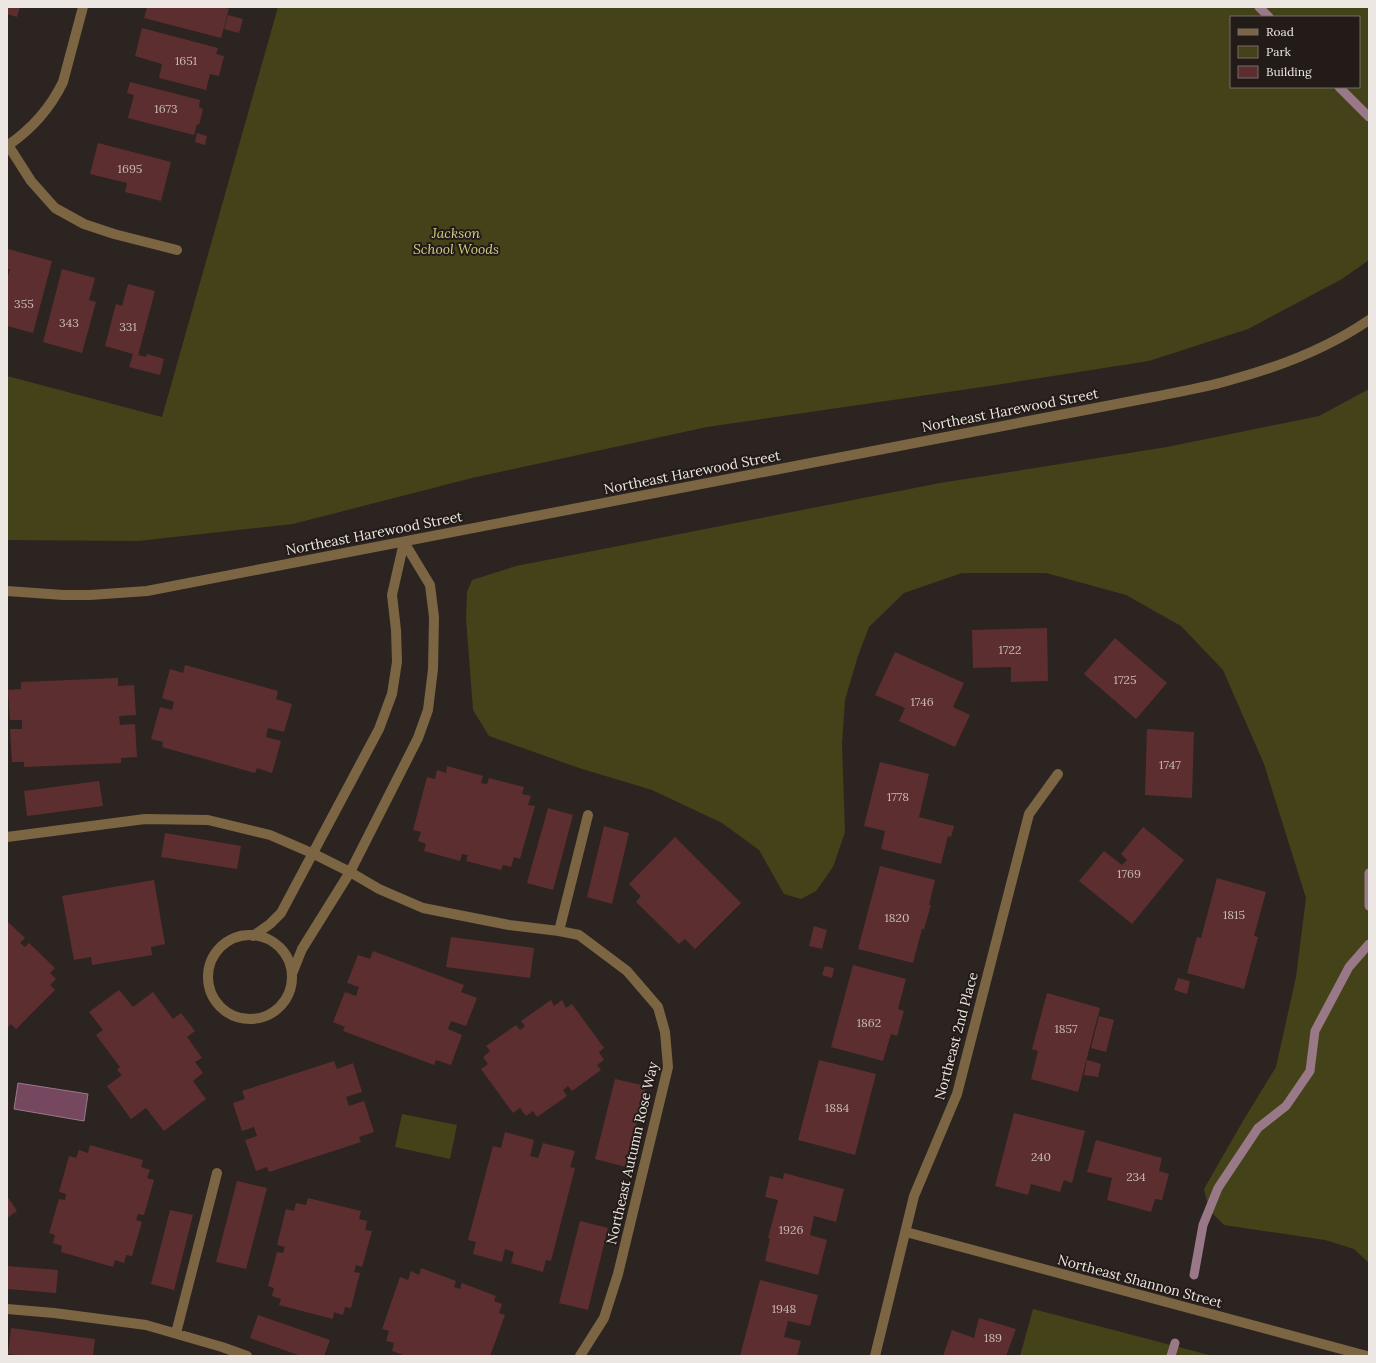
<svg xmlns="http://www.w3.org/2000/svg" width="1376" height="1363" font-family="Lora,serif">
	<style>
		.green { fill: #434219; fill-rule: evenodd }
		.water { fill: #75485f; stroke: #997887 }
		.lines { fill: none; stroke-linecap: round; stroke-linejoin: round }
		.stream { stroke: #997887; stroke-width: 9 }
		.building { fill: #5d2e30 }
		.service { stroke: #7c6542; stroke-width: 10 }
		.minor { stroke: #7c6542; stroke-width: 10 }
		.tertiary { stroke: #7c6542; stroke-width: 10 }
		.labels { text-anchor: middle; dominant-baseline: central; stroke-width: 4; stroke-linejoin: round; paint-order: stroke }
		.number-label { font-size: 12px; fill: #c9b9b7 }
		.park-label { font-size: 14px; font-style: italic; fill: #cfcd7f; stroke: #231b17 }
		.street-label { font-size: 14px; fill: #ede7e4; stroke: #231b17 }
	</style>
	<rect width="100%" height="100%" fill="#2c2420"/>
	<!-- green -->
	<path class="green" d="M278 7H1369V260L1342 279 1248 329 1149 361 996 385 707 427 472 478 293 524 138 541 7 540V376L162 417ZM1231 17H1359V87H1231Z
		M1369 389V1263L1354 1249 1325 1240 1224 1225 1209 1210 1204 1189 1243 1121 1276 1067 1296 977 1306 898 1264 764 1223 670 1181 626 1126 595 1046 573H962L904 593 869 627 858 656 845 700 842 744 845 832 833 867 816 891 801 899 784 894 759 850 722 823 652 790 579 768 489 736 473 710 466 618 467 592 472 580 516 566 940 483 1167 447 1319 416Z
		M402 1114 457 1125 450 1159 395 1147Z
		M1033 1309 1213 1356H1020Z"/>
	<!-- water -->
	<path class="water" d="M18 1083 88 1094 84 1121 14 1109Z"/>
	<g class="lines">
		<!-- stream -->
		<path class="stream" d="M1259 7 1269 17
			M1339 87 1369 117
			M1369 873V906
			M1194 1275 1203 1225 1218 1188 1258 1128 1286 1106 1310 1071 1315 1031 1349 967 1369 944
			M1171 1356 1175 1343"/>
	</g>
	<!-- building -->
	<path class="building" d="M7 7H20L17 17 7 14Z
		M147 7H226V8L229 9 221 38 144 18Z
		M228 15 243 19 239 33 224 29Z
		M142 28 218 48 216 54 224 56 219 76 210 74 206 90 159 78 162 64 135 56Z
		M130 82 200 100 199 107 203 109 199 125 197 124 194 135 128 118 134 95 127 93Z
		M197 133 207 136 205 145 195 142Z
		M98 143 171 162 161 201 125 192 127 183 90 174Z
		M8 249 52 261 33 333 7 326V280L10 269H7Z
		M62 269 95 278 89 300 96 302 82 353 43 342Z
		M128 284 155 291 138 355 146 357 147 354 164 359 160 375 129 367 133 354 105 346 116 304 122 306Z
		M1047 628 1048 681 1011 682V667L973 668 972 630Z
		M1115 638 1167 683 1136 719 1084 674Z
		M895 652 964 683 953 707 970 715 955 747 899 721 905 708 875 695Z
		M185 665 278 691 276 699 292 704 284 732 268 728 266 737 281 741 272 773 257 768 255 773 162 747 163 742 151 739 160 707 172 710 174 702 162 698 170 669 183 673Z
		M118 678V686L134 685 136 715 119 716 120 725 135 724 137 757 121 758V763L24 767V762H12L10 729H22V720H10L8 690 21 689V682Z
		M1147 729 1194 732 1192 798 1145 795Z
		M880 762 929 774 919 817 954 826 951 837 948 836 941 864 881 849 885 831 864 826Z
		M447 766 483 776 481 783 487 784 489 778 524 787 522 794 531 796 528 805 535 806 520 859 514 857 511 867 503 865 501 870 466 861 468 855 462 854 460 861 424 851 426 844 418 841 421 832 413 830 427 777 435 779 437 770 446 773Z
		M99 781 103 806 27 816 24 791Z
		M548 808 573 815 553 890 527 883Z
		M604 826 629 833 612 904 587 897Z
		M1143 827 1184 860 1132 924 1079 881 1104 851 1122 865 1127 860 1121 854Z
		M165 833 241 846 237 869 161 857Z
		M675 837 741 903 695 949 685 939 679 944 636 902 641 896 629 884Z
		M880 866 935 880 929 905H931L924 929H922L913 963 858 949Z
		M1217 878 1266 892 1254 936 1258 937 1244 989 1187 973 1197 937 1201 938Z
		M154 880 165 944 151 947 152 955 92 965 91 957 74 960 62 896Z
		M7 921 25 938 20 943 25 947 29 943 55 968 50 973 56 979 50 985 55 990 16 1029 11 1024 7 1028Z
		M814 926 827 930 822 949 809 946Z
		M451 937 534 948 530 978 446 967Z
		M373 951 464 985 461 992 477 998 466 1026 451 1021 448 1029 462 1035 451 1065 436 1060 434 1065 343 1031 345 1027 333 1022 345 992 356 996 359 987 347 983 358 955 370 959Z
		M853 965 906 979 898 1009 904 1011 897 1036 891 1034 883 1061 831 1047Z
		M825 966 834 968 832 978 822 975Z
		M1178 978 1190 981 1187 994 1174 990Z
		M119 990 133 1007 153 992 173 1019 181 1013 195 1031 187 1037 202 1058 195 1062 203 1073 193 1081 206 1099 164 1131 146 1108 131 1119 107 1086 122 1075 117 1070 120 1067 96 1035 103 1030 89 1012Z
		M1047 993 1100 1008 1078 1092 1031 1079 1038 1051 1032 1049Z
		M551 1000 554 1006 562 1000 566 1008 572 1004 604 1048 599 1052 604 1060 597 1065 601 1070 572 1091 568 1086 563 1090 567 1096 537 1117 533 1111 526 1116 520 1108 513 1113 481 1069 488 1064 483 1057 490 1051 486 1046 516 1025 520 1030 525 1026 521 1021Z
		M1099 1016 1114 1020 1106 1052 1091 1048Z
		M819 1060 876 1074 855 1155 798 1140Z
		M1087 1060 1101 1064 1098 1077 1084 1075Z
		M334 1061 337 1069 353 1063 362 1092 346 1097 349 1106 364 1101 374 1132 359 1137 361 1142 269 1172 267 1167 256 1171 245 1140 257 1136 254 1127 242 1131 233 1103 245 1099 242 1091Z
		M615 1079 646 1086 626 1167 595 1159Z
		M1014 1113 1085 1131 1072 1183 1064 1180 1060 1192 1031 1184 1028 1195 995 1186Z
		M505 1132 534 1140 530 1156 538 1158 543 1143 575 1151 570 1167 575 1168 551 1261 546 1260 543 1272 511 1263 514 1252 505 1249 502 1262 473 1254 476 1242 468 1240 493 1146 501 1148Z
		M1096 1140 1162 1158 1159 1171 1169 1174 1162 1200 1155 1199 1151 1212 1107 1200 1112 1178 1087 1172Z
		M90 1145 143 1160 141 1167 150 1170 147 1178 154 1180 144 1215 138 1214 136 1220 142 1222 132 1256 126 1255 124 1263 115 1260 113 1267 61 1252 62 1246 53 1243 55 1235 49 1233 59 1199 65 1200 66 1194 59 1192 69 1156 76 1158 79 1150 88 1153Z
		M784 1173 844 1189 836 1222 814 1216 810 1235 827 1240 818 1275 765 1261 770 1238H768L778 1200 765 1197 770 1176 783 1179Z
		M237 1181 267 1188 246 1269 216 1262Z
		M7 1196 17 1211 7 1218Z
		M308 1198 361 1211 359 1219 367 1221 365 1230 372 1231 362 1267 356 1265 354 1272 360 1273 351 1308 345 1307 343 1315 334 1312 333 1319 279 1305 281 1299 272 1296 274 1288 268 1286 277 1252 283 1253 285 1247 277 1245 286 1209 294 1211 296 1203 306 1205Z
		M170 1210 193 1215 174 1290 151 1284Z
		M580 1221 608 1228 588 1310 559 1303Z
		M7 1266 58 1270 56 1293 7 1289Z
		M421 1268 456 1281 454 1287 460 1289 462 1283 496 1296 494 1301 502 1304 499 1313 505 1315 490 1356H406L392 1351 394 1343 386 1341 389 1331 382 1329 400 1277 408 1280 411 1271 419 1275Z
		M760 1280 818 1295 810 1326 788 1321 784 1337 801 1341 797 1356H740Z
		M258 1315 330 1340 324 1356H301L250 1338Z
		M979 1318 1016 1329 1006 1356H943L952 1330 974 1338Z
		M11 1328 95 1339 93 1356H26L8 1354Z"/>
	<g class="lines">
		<!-- service -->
		<path class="service" d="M7 837 145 819 208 820 270 835 314 854 350 872 379 889 423 908 509 925 559 931 579 935 627 971 658 1007 665 1032 668 1067 618 1274 604 1318 580 1356
			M559 931 588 815
			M208 977a42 42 0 1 1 84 0a42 42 0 1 1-84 0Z
			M253 936 270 924 281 913 379 729 392 694 397 662 396 630 392 595 404 542
			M292 974 302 949 350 872 418 738 428 710 433 669 434 617 430 585 404 542
			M7 1309 54 1313 146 1325 222 1347 247 1356
			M176 1333 217 1173"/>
		<!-- minor -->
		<path class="minor" d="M8 145 31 181 55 208 84 224 114 234 177 250
			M7 146C32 129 50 109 63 82L83 7
			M906 1232 1367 1356
			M875 1356 914 1196 957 1094 1029 814 1058 774"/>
		<!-- tertiary -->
		<path class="tertiary" d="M7 591 63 595H90L147 591 1153 397C1177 392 1203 388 1227 381 1276 368 1327 349 1369 320"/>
	</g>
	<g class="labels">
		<!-- number labels -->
		<g class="number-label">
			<text x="186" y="60">1651</text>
			<text x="166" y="108">1673</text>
			<text x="130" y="168">1695</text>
			<text x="24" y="303">355</text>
			<text x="69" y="322">343</text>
			<text x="128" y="326">331</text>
			<text x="1010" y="649">1722</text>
			<text x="1125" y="679">1725</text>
			<text x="922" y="701">1746</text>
			<text x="1170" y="764">1747</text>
			<text x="898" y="796">1778</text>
			<text x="1129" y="873">1769</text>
			<text x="1234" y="914">1815</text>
			<text x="897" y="917">1820</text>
			<text x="869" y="1022">1862</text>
			<text x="1066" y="1028">1857</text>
			<text x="837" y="1107">1884</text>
			<text x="1041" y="1156">240</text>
			<text x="1136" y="1176">234</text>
			<text x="791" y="1229">1926</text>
			<text x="784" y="1308">1948</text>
			<text x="993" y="1337">189</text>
		</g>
		<!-- park labels -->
		<g class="park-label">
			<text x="456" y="233">Jackson<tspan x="456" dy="16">School Woods</tspan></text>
		</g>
		<!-- street labels -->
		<g class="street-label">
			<text transform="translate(1010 410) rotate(-11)">Northeast Harewood Street</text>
			<text transform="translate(692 472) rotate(-11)">Northeast Harewood Street</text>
			<text transform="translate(374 533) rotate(-11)">Northeast Harewood Street</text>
			<text transform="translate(956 1036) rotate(-75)">Northeast 2nd Place</text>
			<text transform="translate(632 1153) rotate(-77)">Northeast Autumn Rose Way</text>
			<text transform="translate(1140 1281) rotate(15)">Northeast Shannon Street</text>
		</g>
	</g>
	<!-- border -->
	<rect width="1376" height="1363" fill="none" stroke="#ede7e4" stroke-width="16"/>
	<!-- legend -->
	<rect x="1230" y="16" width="130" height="72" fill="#231b17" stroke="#746d69"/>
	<rect x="1238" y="29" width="20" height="6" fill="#7c6542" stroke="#746d69"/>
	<text x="1266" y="36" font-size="12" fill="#ede7e4">Road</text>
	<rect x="1238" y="46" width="20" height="12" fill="#434219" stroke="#746d69"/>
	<text x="1266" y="56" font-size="12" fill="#ede7e4">Park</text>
	<rect x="1238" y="66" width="20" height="12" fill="#5d2e30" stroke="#746d69"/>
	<text x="1266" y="76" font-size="12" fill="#ede7e4">Building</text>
</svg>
